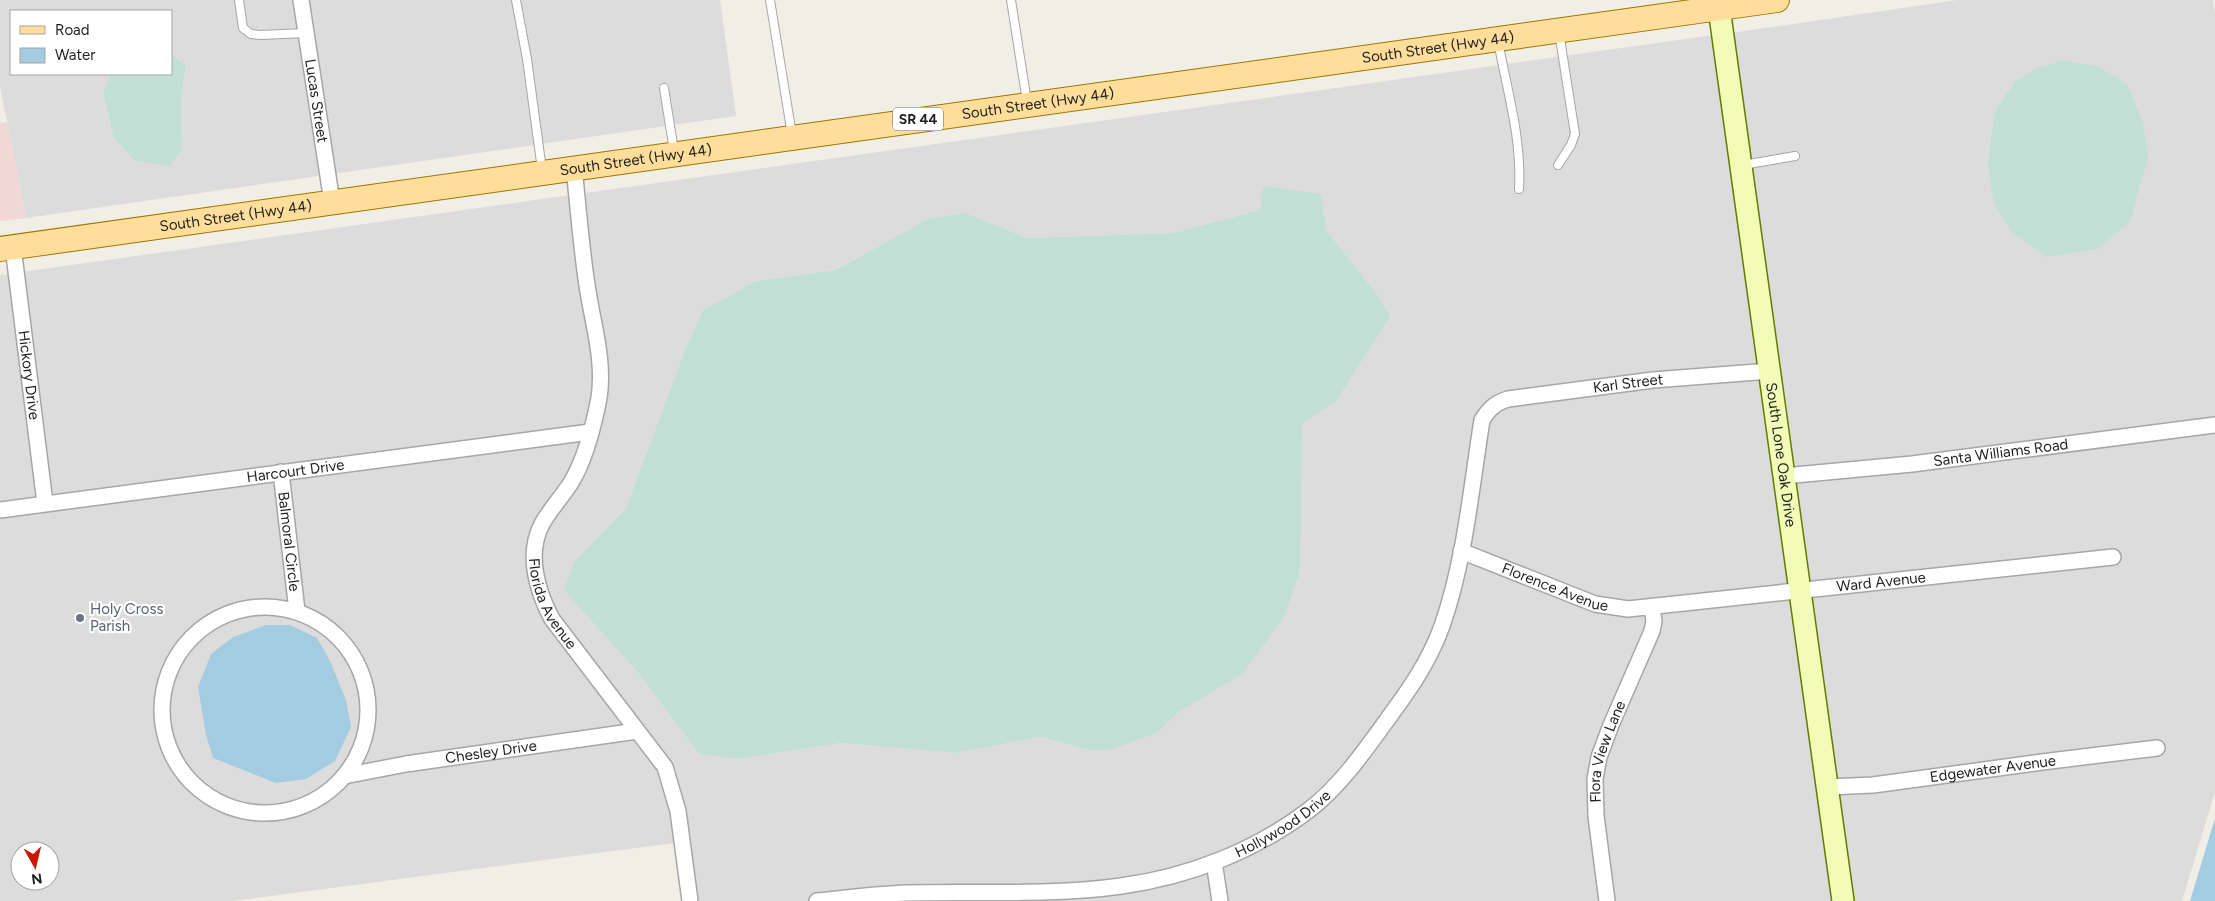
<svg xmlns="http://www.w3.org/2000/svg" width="2215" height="901" font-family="Figtree,sans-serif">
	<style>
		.residential { fill: #dddcdc; fill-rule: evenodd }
		.commercial { fill: #f2d8d4 }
		.wetland { fill: #c1dfd4 }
		.water { fill: #a4cce0 }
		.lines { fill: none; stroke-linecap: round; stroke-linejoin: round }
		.lane-casing { stroke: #a6a6a6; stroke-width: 10 }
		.street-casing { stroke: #a6a6a6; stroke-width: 18 }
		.secondary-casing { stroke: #627c00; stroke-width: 24 }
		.primary-casing { stroke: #9a7700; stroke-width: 26 }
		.lane { stroke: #fff; stroke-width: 8 }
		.street { stroke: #fff; stroke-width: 15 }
		.secondary { stroke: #f2fcb7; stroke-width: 21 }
		.primary { stroke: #ffde9b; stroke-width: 24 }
		.worship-dot { fill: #6b7280; stroke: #fff; stroke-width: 2 }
		.labels { text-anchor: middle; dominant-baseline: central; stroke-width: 4.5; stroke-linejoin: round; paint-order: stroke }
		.shield { fill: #fff; stroke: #626262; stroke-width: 1 }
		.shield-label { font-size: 14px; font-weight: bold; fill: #1f1f1f }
		.street-label { font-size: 15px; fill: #1f1f1f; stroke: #fff }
		.worship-label { font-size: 15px; fill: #5b616d; stroke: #fff; text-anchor: start }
	</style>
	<rect width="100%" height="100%" fill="#f0eee5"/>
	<!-- residential -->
	<path class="residential" d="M0 0H720L736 116 26 218 0 87ZM11 11H171V53L186 66 181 98 182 150 113 136 103 92 111 74H11Z
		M1957 0H2213L2215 12V792L2182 901H1852L1731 33Z
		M1714 35 1835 901H689L682 842 233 901H0V275ZM1260 210 1326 230 1376 293 1335 402 1302 424 1242 674 1178 713 1157 733 1089 750 1041 737 956 753 841 743 737 759 699 754 636 670 574 562 626 508 686 347 703 310 756 281 834 270 931 218 966 213 1027 238 1173 233ZM20 851H50V881H20Z"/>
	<!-- commercial -->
	<path class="commercial" d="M7 122 26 218 0 221V123Z"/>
	<!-- wetland -->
	<path class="wetland" d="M171 53 186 66 181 98 182 150 170 166 134 160 113 136 103 92 111 74H171Z
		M2063 61 2097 66 2127 84 2143 122 2148 158 2130 221 2098 249 2046 257 2012 232 1994 204 1988 165 1994 114 2008 92 2016 81 2037 68Z
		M1263 186 1321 194 1326 230 1376 293 1390 317 1335 402 1302 424 1300 571 1284 617 1242 674 1178 713 1157 733 1109 750H1089L1041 737 956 753 841 743 737 759 699 754 636 670 564 590 574 562 626 508 686 347 703 310 756 281 835 270 930 218 966 213 1027 238 1173 233 1260 210Z"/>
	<!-- water -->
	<path class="water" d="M266 625H290L317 638 330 661 346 700 351 727 335 761 306 779 276 783 213 758 206 735 198 687 211 654 233 637Z
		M2215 819V901H2190L2212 828Z"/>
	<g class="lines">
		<!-- lane casing -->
		<g class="lane-casing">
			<path id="lane" d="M239 0 243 28 251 34 260 35 306 33
				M516 0 527 59 542 170
				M770 0 792 135
				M1011 0 1027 102
				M1498 41C1507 90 1522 139 1519 189
				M664 88 674 151
				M1558 165 1571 145 1575 134 1559 32
				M1743 165 1795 156"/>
		</g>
		<!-- street casing -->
		<g class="street-casing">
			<g id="street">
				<path id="s1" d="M301 0 332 202"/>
				<path id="s2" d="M574 167C578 206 581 246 587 285 592 321 605 360 599 398 594 424 586 457 572 481 563 496 550 509 542 524 526 554 537 591 552 619L665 767 678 811 690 901"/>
				<path id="s3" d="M13 247 45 503"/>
				<path id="s4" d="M281 472 297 611"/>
				<path id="s5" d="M1784 476 1912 464 2215 425"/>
				<path id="s6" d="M0 510 590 432"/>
				<path id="s7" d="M1461 551 1595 604 1628 609 2113 557"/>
				<circle cx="265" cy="710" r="103"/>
				<path id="s8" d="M344 776 406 764 637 731"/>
				<path id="s9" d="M1828 787 1873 785 2050 761 2157 748"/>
				<path d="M1214 862 1220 901"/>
				<path id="s10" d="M817 901C847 898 877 894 907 893 979 891 1050 896 1121 886 1188 877 1255 851 1309 810 1340 786 1364 752 1387 720 1409 690 1429 662 1442 626 1465 560 1471 489 1482 420 1489 409 1495 403 1508 399L1653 380 1770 371"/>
				<path id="s11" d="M1607 901 1596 816 1595 779 1599 757 1611 725 1652 631 1654 621 1652 608"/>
			</g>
		</g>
		<!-- secondary casing -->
		<g class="secondary-casing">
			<g id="secondary">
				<path id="s12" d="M1719 8 1843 901"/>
			</g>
		</g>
		<!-- primary casing -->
		<g class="primary-casing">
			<g id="primary">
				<path id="s13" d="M0 249 1777 0"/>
			</g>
		</g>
		<!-- lane -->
		<use href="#lane" class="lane"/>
		<!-- street -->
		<use href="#street" class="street"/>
		<!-- secondary -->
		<use href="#secondary" class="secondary"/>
		<!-- primary -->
		<use href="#primary" class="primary"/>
	</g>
	<!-- markers -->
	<circle class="worship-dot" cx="80" cy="618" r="5"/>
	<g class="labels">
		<!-- shield labels -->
		<rect class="shield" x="893" y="107.5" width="50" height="23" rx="4"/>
		<g class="shield-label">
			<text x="918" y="119">SR 44</text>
		</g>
		<!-- street labels -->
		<g class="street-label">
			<text stroke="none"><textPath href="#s13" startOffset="1452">South Street (Hwy 44)</textPath></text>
			<text stroke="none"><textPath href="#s1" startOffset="102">Lucas Street</textPath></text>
			<text stroke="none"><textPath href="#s13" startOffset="1048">South Street (Hwy 44)</textPath></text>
			<text stroke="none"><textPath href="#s13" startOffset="642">South Street (Hwy 44)</textPath></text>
			<text stroke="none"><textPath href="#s13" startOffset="238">South Street (Hwy 44)</textPath></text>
			<text stroke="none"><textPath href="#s3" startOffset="129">Hickory Drive</textPath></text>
			<text stroke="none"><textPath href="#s10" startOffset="1104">Karl Street</textPath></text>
			<text stroke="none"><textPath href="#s5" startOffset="218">Santa Williams Road</textPath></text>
			<text stroke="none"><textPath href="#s12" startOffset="451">South Lone Oak Drive</textPath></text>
			<text stroke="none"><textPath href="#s6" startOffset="298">Harcourt Drive</textPath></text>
			<text stroke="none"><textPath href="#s4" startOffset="70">Balmoral Circle</textPath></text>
			<text stroke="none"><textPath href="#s7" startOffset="432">Ward Avenue</textPath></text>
			<text stroke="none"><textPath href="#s7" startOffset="101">Florence Avenue</textPath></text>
			<text stroke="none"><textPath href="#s2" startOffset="458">Florida Avenue</textPath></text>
			<text stroke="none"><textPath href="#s8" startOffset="149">Chesley Drive</textPath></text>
			<text stroke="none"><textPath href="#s11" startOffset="152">Flora View Lane</textPath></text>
			<text stroke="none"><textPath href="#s9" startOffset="166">Edgewater Avenue</textPath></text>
			<text stroke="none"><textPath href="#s10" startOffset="480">Hollywood Drive</textPath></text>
		</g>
		<!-- worship labels -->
		<g class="worship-label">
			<text x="90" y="609">Holy Cross<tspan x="90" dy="17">Parish</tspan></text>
		</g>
	</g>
	<!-- legend -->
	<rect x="10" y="10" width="162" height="65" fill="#ffffff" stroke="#a5a5a5"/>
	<rect x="20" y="26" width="25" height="8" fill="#ffde9b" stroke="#a5a5a5"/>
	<text x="55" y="35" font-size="15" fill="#1f1f1f">Road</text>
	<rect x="20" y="48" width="25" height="15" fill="#a4cce0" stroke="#a5a5a5"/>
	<text x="55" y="60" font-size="15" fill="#1f1f1f">Water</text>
	<!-- north arrow -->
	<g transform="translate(35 866) rotate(172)"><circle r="24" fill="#ffffff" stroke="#a5a5a5"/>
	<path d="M0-4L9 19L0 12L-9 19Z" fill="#ce1500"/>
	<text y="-8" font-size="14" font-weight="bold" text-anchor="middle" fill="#1f1f1f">N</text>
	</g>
</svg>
